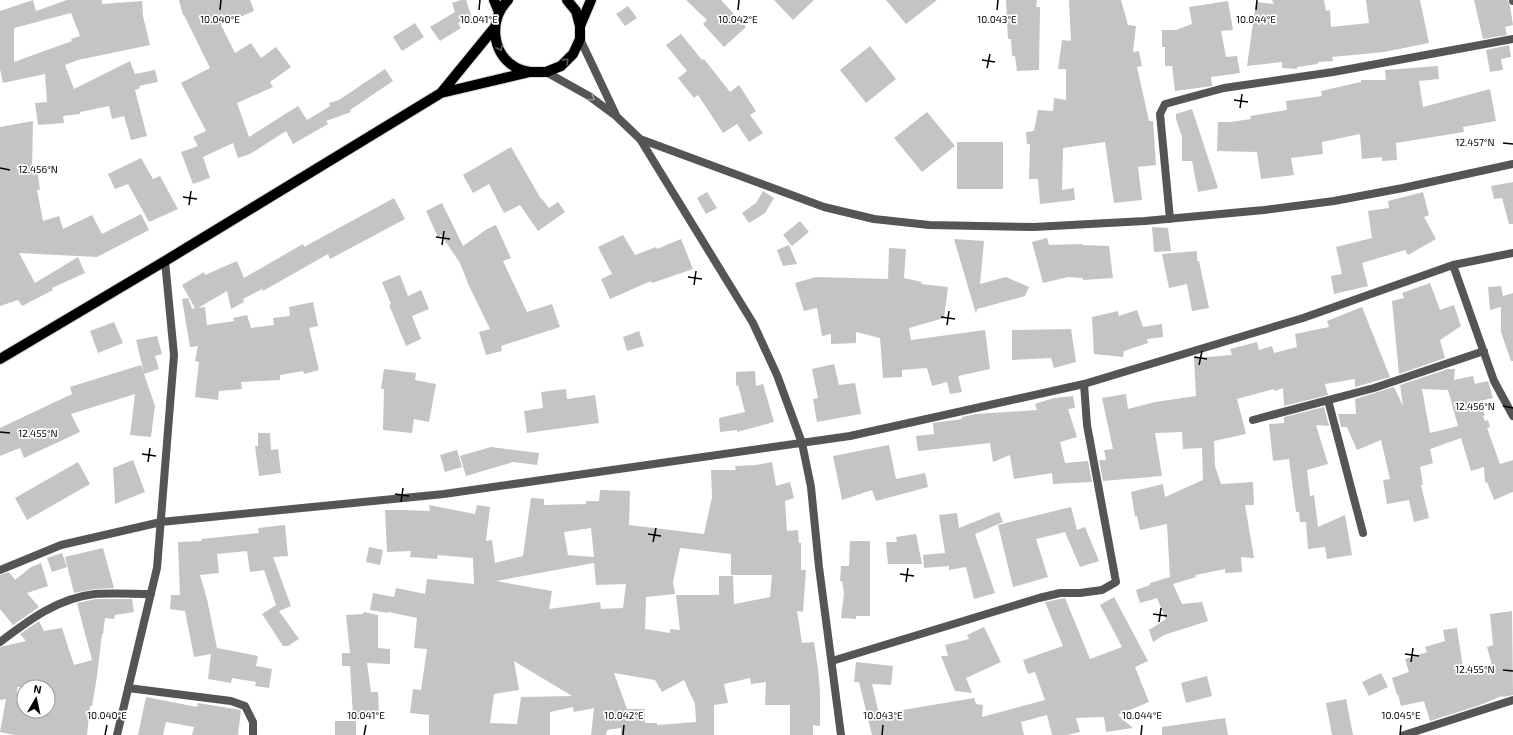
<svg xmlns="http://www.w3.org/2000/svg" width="1513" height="735" font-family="'Exo 2',sans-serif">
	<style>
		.building { fill: #c4c4c4; fill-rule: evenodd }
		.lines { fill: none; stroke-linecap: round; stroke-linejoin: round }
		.primary-casing { stroke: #dbdbdb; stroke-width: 12 }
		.minor { stroke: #555; stroke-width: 8 }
		.primary { stroke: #000; stroke-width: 10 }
		.oneway { stroke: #595959 }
		.oneway2 { stroke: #999 }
		.ticks { fill: none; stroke: #000; stroke-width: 1.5 }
		.ticks-label { font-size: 10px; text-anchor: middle; fill: #000; stroke: #fff; stroke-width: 3.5; stroke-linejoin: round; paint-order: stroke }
	</style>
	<rect width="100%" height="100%" fill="#fff"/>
	<!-- building -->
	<path class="building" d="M33 0 36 11 67 0H102V4L142 1 143 16 150 45 78 60 65 65 74 89 130 61 135 74 155 70 158 82 139 86 140 88 135 90 147 136 131 140 124 116 112 119 109 106 80 112V114L63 116 64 123 38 125 35 103 47 102 45 74 3 83 0 69V11ZM71 13 80 36 71 39 72 41 14 62V28Z
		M179 0H250L254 11 221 25 235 53 251 43 261 58 276 47 291 67 270 82 273 87 237 103 249 137 298 106 307 120 330 106 329 103 339 100 385 69 393 81 350 110 351 112 326 121 328 124 293 144 286 131 250 154 238 158 233 143 203 157 210 178 193 184 181 152 198 146 193 137 206 131 181 83 210 68 184 15H183Z
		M461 0H466L472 18 458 23 461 28 440 41 430 27 455 12 452 3Z
		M686 0H721L746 27 724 47 703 24 707 20Z
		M774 0H814L793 20Z
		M886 0H937L906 24Z
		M1006 0H1037L1036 7H1040L1039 70 1017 71 1015 56H1012L1011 39H1008Z
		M1069 0H1121L1128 25 1136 26 1133 52 1139 51 1142 66 1137 67 1149 121H1153L1156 165 1138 167 1142 200 1114 203 1105 142 1063 148 1062 190 1074 188 1075 200 1040 204 1038 179H1029L1030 144H1027L1026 132 1034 131 1038 110 1053 111 1054 98 1066 100V69H1058L1062 40 1071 41Z
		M1272 0H1324L1326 11 1330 10 1331 27 1369 23 1366 0H1420L1429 43 1384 52 1332 57 1333 61 1318 62V64L1297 67V69L1282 68V62L1247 66 1256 2 1274 4Z
		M1474 0H1508L1510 6 1513 25 1505 27 1507 35 1483 39Z
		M1228 1 1233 30 1221 31 1226 57 1237 56 1240 73 1211 77 1212 86 1175 91 1172 66H1165V47H1162V30H1176L1192 24 1189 7Z
		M628 6 637 18 625 26 616 14Z
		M415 23 424 37 402 51 393 37Z
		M681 34 702 60 704 59 730 92 739 85 756 111 750 115 763 133 749 142 737 124 723 133 698 95 694 98 678 78 687 71 666 45Z
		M1509 45 1511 57 1501 59 1503 70 1490 72 1486 50Z
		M870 46 896 79 866 103 840 70Z
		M1438 66 1439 79 1419 81 1423 107 1490 89 1496 121 1463 127 1464 132 1396 143 1397 160 1382 161V157L1362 159 1360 134 1322 142 1323 154 1291 158 1294 175 1261 179 1257 152 1217 151 1218 122H1231L1251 119 1250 116 1287 110 1286 101 1322 96 1321 91 1361 82V80H1386L1385 70Z
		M1192 109 1218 188 1198 192 1192 161H1182V137L1176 119V114Z
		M927 112 955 146 922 172 894 138Z
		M33 121 32 169 37 168 40 190H37L43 221 59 216 63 229 92 215 102 234 141 214 149 230 97 257 19 253 35 283 78 257 85 273 52 288 53 290 22 306 18 300 0 306V127Z
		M957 142H1003V189H957Z
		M511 147 541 199H542L549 208 558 202 565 212 538 231 520 205 504 213 489 184 473 193 463 175Z
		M141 158 153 179 160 176 178 209 149 222 128 184 115 189 108 174Z
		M1513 182V224H1509L1502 198 1494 199 1491 186Z
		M763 191 774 198 765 213 749 223 742 213 756 203Z
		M707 192 717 208 706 214 697 198Z
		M1423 192 1429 215 1424 217 1436 239 1408 255 1405 250 1362 263 1368 286 1334 294 1331 276 1342 274 1336 247 1372 238 1368 211 1389 208 1388 201Z
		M394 198 405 219 330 259 328 254 263 291 262 289 243 299 244 302 231 309 227 291 198 308 205 307 207 325 234 321 233 318 247 315 251 328 274 325 273 318 290 316 289 307 313 302 318 326 309 328 319 370 304 374 303 371 280 375V380L241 382 242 389 219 391 218 400 195 397 199 362 195 361 198 346 190 347 182 299 188 298 192 309 195 308 182 285 204 272 205 275 237 261 244 278 303 244 304 247Z
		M442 203 463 246 487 229 496 225 511 258 503 261 527 312 552 304 560 327 501 346 502 351 486 355 479 332 490 329 469 286 460 263 441 235 438 237 426 211Z
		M800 221 809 232 792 246 783 235Z
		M1152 227 1168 228 1171 251 1154 252Z
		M623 235 635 255 656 247 657 249 681 239 693 269 652 283 651 281 610 299 601 279 612 274 598 247Z
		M1047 238 1049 245 1082 244V245L1109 246 1113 278 1083 280V278L1068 277 1043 283 1032 242Z
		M954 239 984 241 980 284 1006 277 1029 287 1025 296 977 309 976 314Z
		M789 245 797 264 783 266 777 250Z
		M889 248 906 249 904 278 922 282 921 284 948 287 944 318 909 328 911 340 985 330 990 369 958 376 962 392 950 394 947 382 932 386 927 368 902 370V377L883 378 880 338 856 332V343L831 344V334L822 336 817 308 804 311 795 283 816 277 888 279Z
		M1197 251V261H1199L1209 308 1192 311 1187 284 1169 288 1162 254Z
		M400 275 408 296 421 290 429 309 412 316 421 339 406 346 389 305 391 304 382 282Z
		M1430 283 1440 310 1454 305 1461 326 1440 340 1445 358 1399 374 1392 301 1404 298 1402 293Z
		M1501 286 1503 296 1513 293V361H1511L1501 332V307L1490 310 1488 287Z
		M1362 307 1390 377 1355 387V379L1325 384 1328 395 1284 406 1283 388 1275 391 1274 389 1237 399 1246 434 1214 441 1215 466 1221 484 1253 482 1254 505H1245L1254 558 1241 557 1242 572 1225 573V569L1195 575 1196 577 1173 584 1182 604 1202 602 1208 621 1164 635 1153 642 1149 630 1166 619 1157 598 1140 603 1136 590 1150 585V583L1170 577 1167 524 1140 530 1137 516H1135L1131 492 1163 484 1165 497 1203 480 1202 448 1183 449 1182 432 1155 433 1162 476 1103 481 1099 460H1106L1104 450 1113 449 1102 398 1126 394 1128 409 1155 402 1196 396 1194 358 1232 355 1230 349 1257 342 1259 350 1272 346 1274 353 1297 347 1295 334 1329 327 1327 321Z
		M1137 310 1143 327 1162 324 1163 337 1147 339 1148 343 1124 351 1123 357 1094 354 1092 317 1118 311 1119 316Z
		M114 322 123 343 98 353 90 331Z
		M1071 329 1076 362 1054 368 1051 358 1012 360V330Z
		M639 331 644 346 627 351 623 337Z
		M157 336 162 354 155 356 159 369 144 374 155 406 151 437 130 435 135 394 71 414 80 432 24 458 20 448 0 456V428L72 394 70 387 141 365 144 373 136 340Z
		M834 364 839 385 855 383 861 414 817 422 813 399 818 398 812 369Z
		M384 369 416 373 415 380 436 384 429 422 414 419 412 433 383 430 384 389H381Z
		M1448 369H1455L1454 380 1473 376 1475 384 1488 381 1493 398 1479 401 1485 415 1483 416 1485 421 1488 420 1490 427 1487 428 1500 464 1513 460V492L1494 500 1487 482 1485 483 1484 467 1471 471 1461 438 1430 449 1433 463 1420 467 1423 485H1421L1429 518 1414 522 1409 500 1387 504 1383 480 1390 479 1381 440 1357 450 1347 427H1341L1338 414H1356L1355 399 1394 387 1403 406 1400 385ZM1422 389 1448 390 1458 426 1430 433Z
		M755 371 756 386 763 384 774 422 737 432V430L720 432 719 418 745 412 738 385 736 386V372Z
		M566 389 567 399 595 395 599 423 527 433 524 411 543 408 541 392Z
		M1073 396 1075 408 1068 409 1077 437 1060 442 1065 463 1088 461 1092 482 1053 484 1052 473 1014 479 1010 455 993 462 990 443 918 451 916 436 934 434 933 423 962 419V417L976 414 1037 410 1035 404 1054 398Z
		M1324 407 1329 426 1316 425 1328 464 1307 470 1310 496 1314 495 1318 527 1345 515 1352 555 1327 559 1325 547 1308 549 1306 522H1300L1299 512H1296L1289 459 1273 461 1269 424 1284 423V417Z
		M258 433H270L271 450 278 449 281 473 259 476 255 446H258Z
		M889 445 896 479 925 473 928 487 876 501 872 490 842 500 833 456Z
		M491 447 539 453 537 465 513 462 466 476 460 456Z
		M457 450 462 467 445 472 440 455Z
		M133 460 145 492 115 504 113 468Z
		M78 462 90 484 27 520 15 498Z
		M772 462 776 486 790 482 794 498 785 501 787 531 798 530 799 543H801V570H806L803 612 797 611 802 643 814 642 818 669 820 692V726L813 725V735H790V705H765L766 682 751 684 750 678 724 684 728 703 714 705V735H621V728L607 730 606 735H591L594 708 574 712 573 707 550 712V735H429V715L410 713 413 689 421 690 427 649 414 648 417 618 389 612 388 613 370 610 373 593 394 597 396 588 425 594 427 579 474 584 473 558 438 555 437 559 410 557 411 551 387 552 385 510H404L430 511 429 505 475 514 477 505 490 507 486 541 492 540 495 563 523 556 531 498 544 499V505L586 504V501H599L600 490 630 491 629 525 704 534 712 497 711 470H736L735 466 756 465ZM591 528 594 557 568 555 564 532ZM680 548 731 554V575H772L770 597 734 604 733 576H719V595H676L680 630 670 629V633L645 629 646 597 675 594 673 582ZM594 563 596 585 626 584 623 608 601 609 600 602 549 609 552 591 496 581ZM514 661 572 696 521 697 517 724 490 723 494 694 519 690ZM614 673 655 680 662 692 684 680 695 704 696 722 657 725V723H645V709H627Z
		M1071 507 1077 530 1085 527 1099 561 1080 567 1065 532 1036 539 1048 577 1013 587 998 525Z
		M999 512 1003 522 975 534 995 593 974 599 966 567 949 570V566L924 568 923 555 945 553 939 515 957 513 959 528Z
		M285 525 288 556 273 557 291 606 279 611 299 639 288 646H283L262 614 276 605 277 608 264 570 250 572 247 551 217 554 219 573 200 575 207 599 217 648 258 656 256 666 272 669 269 688 255 686 256 682 232 678 231 683 208 679 211 654 194 657 185 611 170 609 171 595H180L178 542 202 541 201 539 259 533 258 528Z
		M916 534 922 564H888L886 542H897L896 537Z
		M850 541H870V616H856V619L841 618 844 593 842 581H840L841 566H849Z
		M369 547 383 550 380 565 366 562Z
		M103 548 114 588 95 589 74 593 65 557Z
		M62 553 67 567 52 572 47 558Z
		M41 563 48 586 27 593 39 607 13 625 0 609V575L9 572 15 580 31 567Z
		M1114 597 1148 661 1135 667 1149 702 1118 715 1133 728 1106 732 1104 717 1076 718 1080 732 1067 735H1052L1047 715 1021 722 1024 735H872L859 682H854L856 662 893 666 891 685 872 684 879 714 974 698 976 704 983 705 982 717 1045 700 1035 672 1028 674 1023 660 1063 646 1045 602 1065 598 1090 659 1122 647 1100 605Z
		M96 599H132L134 612 115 615 114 619 105 618 103 634H102L97 676 92 706H90L87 735H15L0 732 6 699 0 700V647L26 641 20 634 39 621 44 631 62 628 74 665 92 660 77 603ZM17 687H48V711H24V710L19 709Z
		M1512 611 1513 695 1503 697 1502 696 1480 705 1430 721 1424 701 1401 706 1398 694 1397 695 1392 678 1409 672 1405 659 1427 652 1425 647 1445 641 1443 630 1457 628 1463 668 1492 665 1487 647 1493 645 1490 614Z
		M364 612 378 615V648L390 649V664L367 663 371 692H378L379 715 353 716 350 666H342V653H350L346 615 363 614Z
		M984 627 1001 662 966 678 972 693 955 691 941 656H948L945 645 969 639 967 635Z
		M1381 673 1388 687 1369 696 1362 682Z
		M1207 676 1212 696 1186 703 1181 683Z
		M146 697 197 707 198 703 241 710 238 735H192L194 727 166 722 163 735H138Z
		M1346 699 1353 735H1332L1326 703Z
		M1225 718 1228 735H1162V727Z
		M335 721H356V735H335Z"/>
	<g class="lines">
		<!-- primary casing -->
		<g class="primary-casing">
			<path id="primary" d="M494 0 499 12
				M508 0C489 19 491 53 515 67 520 70 525 71 530 72
				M580 26 591 0
				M441 93 495 27
				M0 359 165 261 441 93 530 72H546L561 66 573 54 580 39V26L576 11 567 0"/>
		</g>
		<!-- minor -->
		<path class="minor" d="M1513 0V1
			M580 39 616 115
			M546 72 589 96 616 116 640 139 753 323 777 375 802 443 811 487 819 567 841 735
			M640 139 824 207 874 219 929 225 1034 227 1145 221 1264 210 1334 201 1403 188 1513 164
			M1170 219 1160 114 1165 104 1224 88 1333 72 1513 39
			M1453 265 1494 381 1513 416
			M1328 400 1363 533
			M1253 420 1374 388 1484 351
			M0 570 61 545 161 522 444 494 850 436 1084 384 1303 318 1453 265 1513 253
			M0 642C29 620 58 598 95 594 113 593 132 594 151 594
			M832 661 1039 598 1060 593H1080L1102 590 1116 582 1087 425 1084 384
			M128 688 231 701 245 706 253 722V735
			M117 735 157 568 174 355 165 261
			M1404 735 1513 700"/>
		<!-- primary -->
		<use href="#primary" class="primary"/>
	</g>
	<!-- one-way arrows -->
	<defs><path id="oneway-chevron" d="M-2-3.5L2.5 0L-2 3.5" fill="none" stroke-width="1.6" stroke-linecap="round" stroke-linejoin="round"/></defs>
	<g class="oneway">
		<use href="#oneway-chevron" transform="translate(500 48) rotate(63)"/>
		<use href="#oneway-chevron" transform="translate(566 61) rotate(-44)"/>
	</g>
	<use class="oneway2" href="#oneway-chevron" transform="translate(592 98) rotate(35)"/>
	<!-- ticks -->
	<path class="ticks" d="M220 10 221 0M479 10 480 0M738 10 739 0M997 10 998 0M1256 10 1257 0M982 60 995 62M987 68 990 54M1234 100 1248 102M1240 108 1242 94M1503 143 1513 144M0 168 10 170M183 197 197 199M189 205 191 191M436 237 450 239M442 245 444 231M688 277 702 279M694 285 696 271M941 317 955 319M947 325 949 311M1194 357 1207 359M1199 365 1202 351M1503 406 1513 408M0 432 10 433M142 454 156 456M148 462 150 448M395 494 409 496M401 502 403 488M648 534 661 536M653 542 656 528M900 574 914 576M906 582 908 568M1153 614 1167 616M1159 622 1161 608M1405 654 1419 656M1411 662 1413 648M1503 670 1513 671M105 735 107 725M364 735 366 725M623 735 624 725M882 735 883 725M1141 735 1142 725M1400 735 1401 725"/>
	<g class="ticks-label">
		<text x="1256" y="23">10.044°E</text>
		<text x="220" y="23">10.040°E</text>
		<text x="479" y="23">10.041°E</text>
		<text x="738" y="23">10.042°E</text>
		<text x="997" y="23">10.043°E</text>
		<text x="1475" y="146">12.457°N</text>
		<text x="38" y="173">12.456°N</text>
		<text x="1475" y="410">12.456°N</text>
		<text x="38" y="437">12.455°N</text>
		<text x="1475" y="673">12.455°N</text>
		<text x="107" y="719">10.040°E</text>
		<text x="366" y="719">10.041°E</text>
		<text x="624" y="719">10.042°E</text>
		<text x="883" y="719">10.043°E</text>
		<text x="1142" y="719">10.044°E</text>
		<text x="1401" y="719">10.045°E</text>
	</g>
	<!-- north arrow -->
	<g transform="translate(36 699) rotate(9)"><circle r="19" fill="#ffffff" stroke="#999999"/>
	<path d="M0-3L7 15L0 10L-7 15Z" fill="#000000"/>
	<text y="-6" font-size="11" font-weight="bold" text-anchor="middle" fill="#000000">N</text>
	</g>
</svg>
